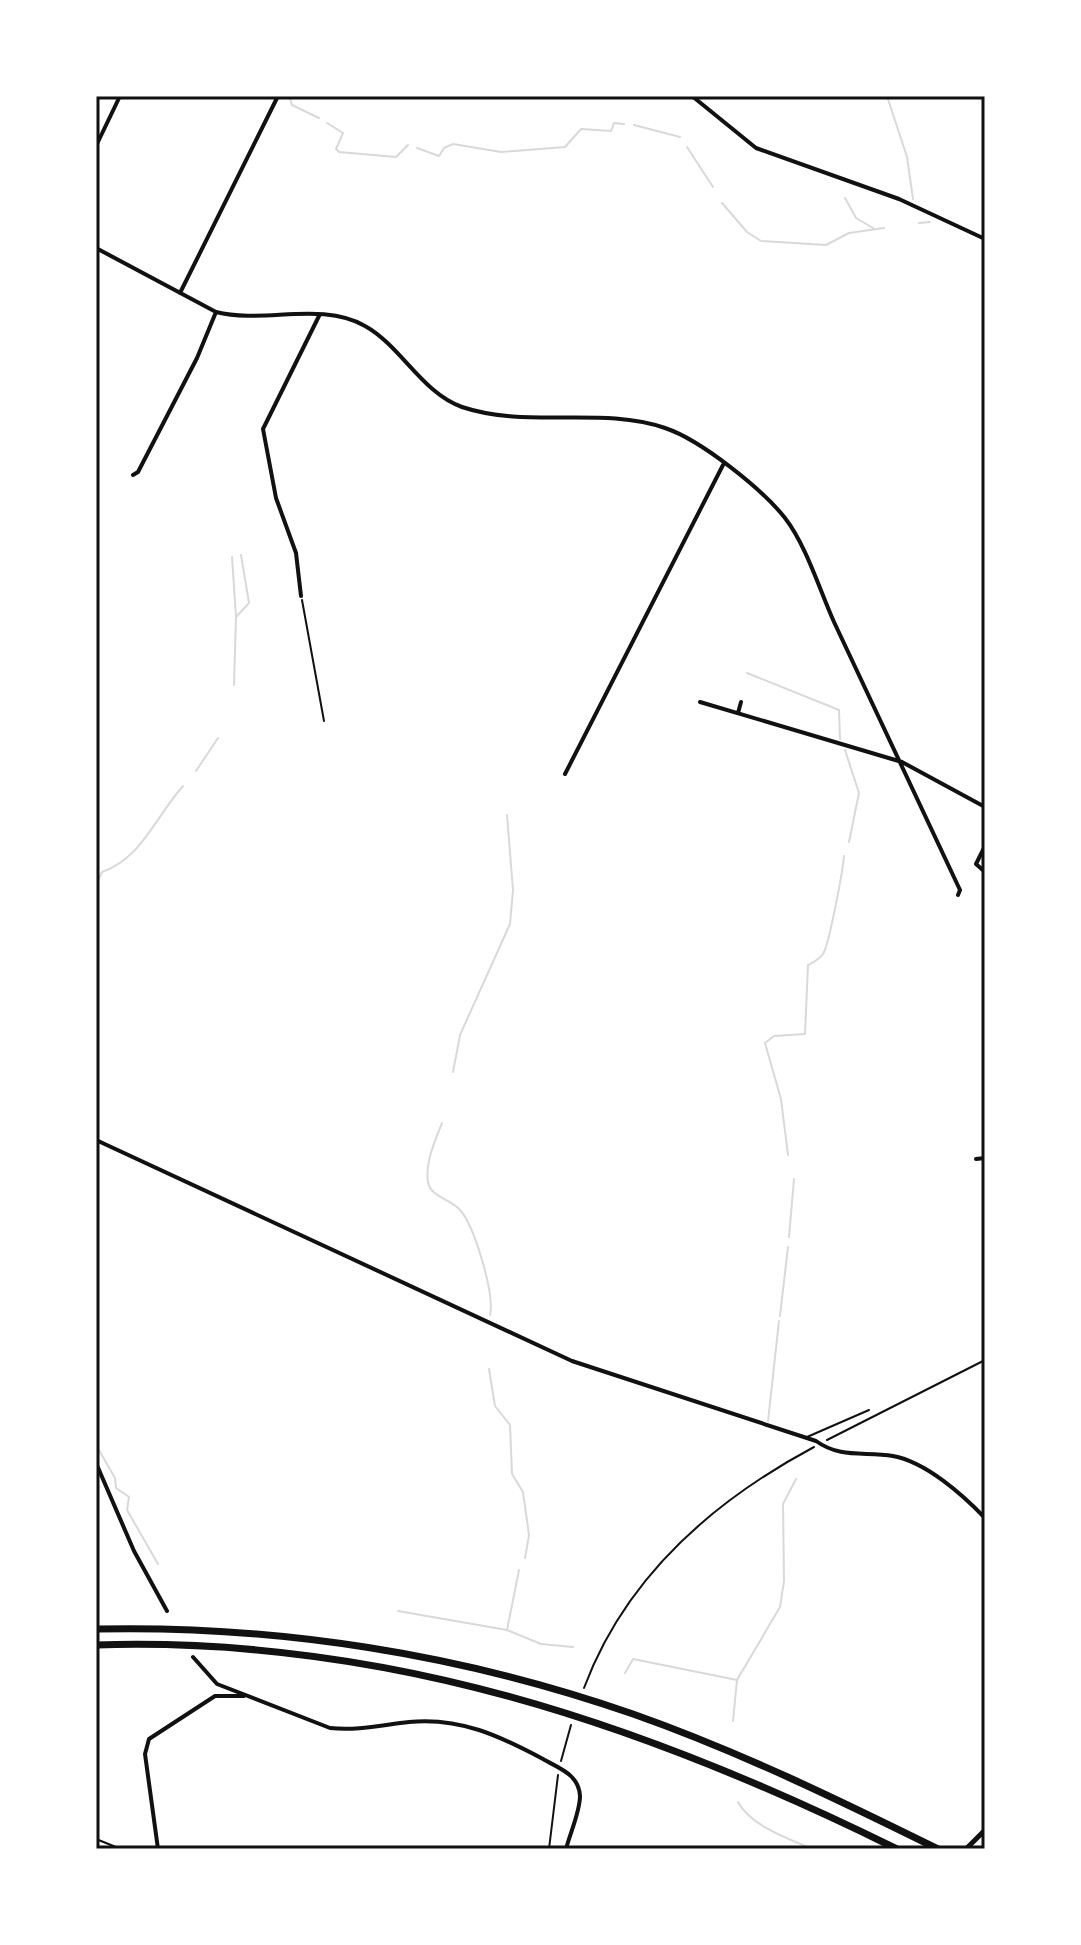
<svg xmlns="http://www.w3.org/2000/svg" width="1081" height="1945" font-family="'Source Sans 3',sans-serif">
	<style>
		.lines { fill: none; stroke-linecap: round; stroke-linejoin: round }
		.stream { stroke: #d9d9d9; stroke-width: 2 }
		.path { stroke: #111; stroke-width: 2 }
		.service { stroke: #111; stroke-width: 2 }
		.minor { stroke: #111; stroke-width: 4 }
		.tertiary { stroke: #111; stroke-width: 5 }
		.motorway { stroke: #111; stroke-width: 7 }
		.neatline { fill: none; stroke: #111; stroke-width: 3 }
	</style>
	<rect width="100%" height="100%" fill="#fff"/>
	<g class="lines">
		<!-- stream -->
		<path class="stream" d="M289 96 292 105 319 118
			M887 96 907 157 913 199
			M327 123 343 133 336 149 339 152 396 157 408 145
			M634 125 680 137
			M687 147 713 187
			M417 148 439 156 444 148 453 144 501 152 565 147 581 129 611 131 614 123 624 124
			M845 198 856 218 873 228
			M722 203 747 232 761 241 826 245 849 233 884 228
			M919 223 930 222
			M232 557 236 617 234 685
			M237 616 249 603 241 555
			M747 673 839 710 840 739
			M845 750 859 793 849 842
			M196 771 218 738
			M96 885 102 872C142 858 156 816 183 786
			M453 1072 460 1035 510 924 513 890 507 815
			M442 1123C435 1140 425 1163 428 1182 430 1197 451 1199 460 1210 474 1225 495 1294 490 1315
			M788 1155 781 1099 765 1043 774 1036 805 1034 808 965C813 962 819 960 823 954 829 945 843 870 844 856
			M789 1237 794 1179
			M780 1316 788 1247
			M489 1369 495 1406 510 1425 512 1474 523 1492 529 1535 525 1558
			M768 1421 779 1321
			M96 1445 115 1478 116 1488 129 1497 127 1510 158 1564
			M398 1611 507 1630 541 1644 573 1647
			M507 1630 519 1570
			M625 1673 633 1659 737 1680 733 1721
			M737 1680 780 1607 784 1581 783 1504 796 1479
			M738 1802C751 1826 787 1838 812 1849"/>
		<!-- path -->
		<path class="path" d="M302 600 324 721
			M827 1440 985 1360
			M584 1688C625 1578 713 1501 814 1447
			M561 1761 571 1725
			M549 1849 558 1775"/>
		<!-- service -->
		<path class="service" d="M807 1437 869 1410
			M96 1839 121 1849"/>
		<!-- minor -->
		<path class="minor" d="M692 96 756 148 899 199 985 239
			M96 146 120 96
			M96 248 216 312C264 324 321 301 365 326 401 346 422 393 462 407 528 429 601 406 665 428 701 440 762 489 785 518 806 545 820 591 834 622 876 712 918 801 960 890L958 895
			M180 293 278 96
			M133 475 138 472 197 358 216 312
			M301 596 296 553 276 498 263 429 319 316
			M700 702 902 762 985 807
			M738 713 741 702
			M565 774 723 465
			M985 846 976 864 985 872
			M96 1140 572 1361 816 1441C841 1459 865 1451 893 1456 926 1462 963 1495 985 1518
			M976 1159 985 1158
			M96 1463 134 1551 167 1611
			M193 1657 217 1684 330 1728C357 1731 382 1725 409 1722 460 1717 500 1736 543 1759 558 1768 579 1774 580 1796 580 1812 570 1833 566 1849
			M158 1849 145 1754 149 1739 215 1696H244"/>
		<!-- tertiary -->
		<path class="tertiary" d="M966 1849 985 1830"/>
		<!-- motorway -->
		<path class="motorway" d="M96 1629C278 1625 461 1654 633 1714 738 1751 839 1800 938 1849
			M96 1645C384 1636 642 1723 897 1849"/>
	</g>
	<!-- border -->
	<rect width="1081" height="1945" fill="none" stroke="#ffffff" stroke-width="196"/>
	<rect x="98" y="98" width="885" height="1749" class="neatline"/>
</svg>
